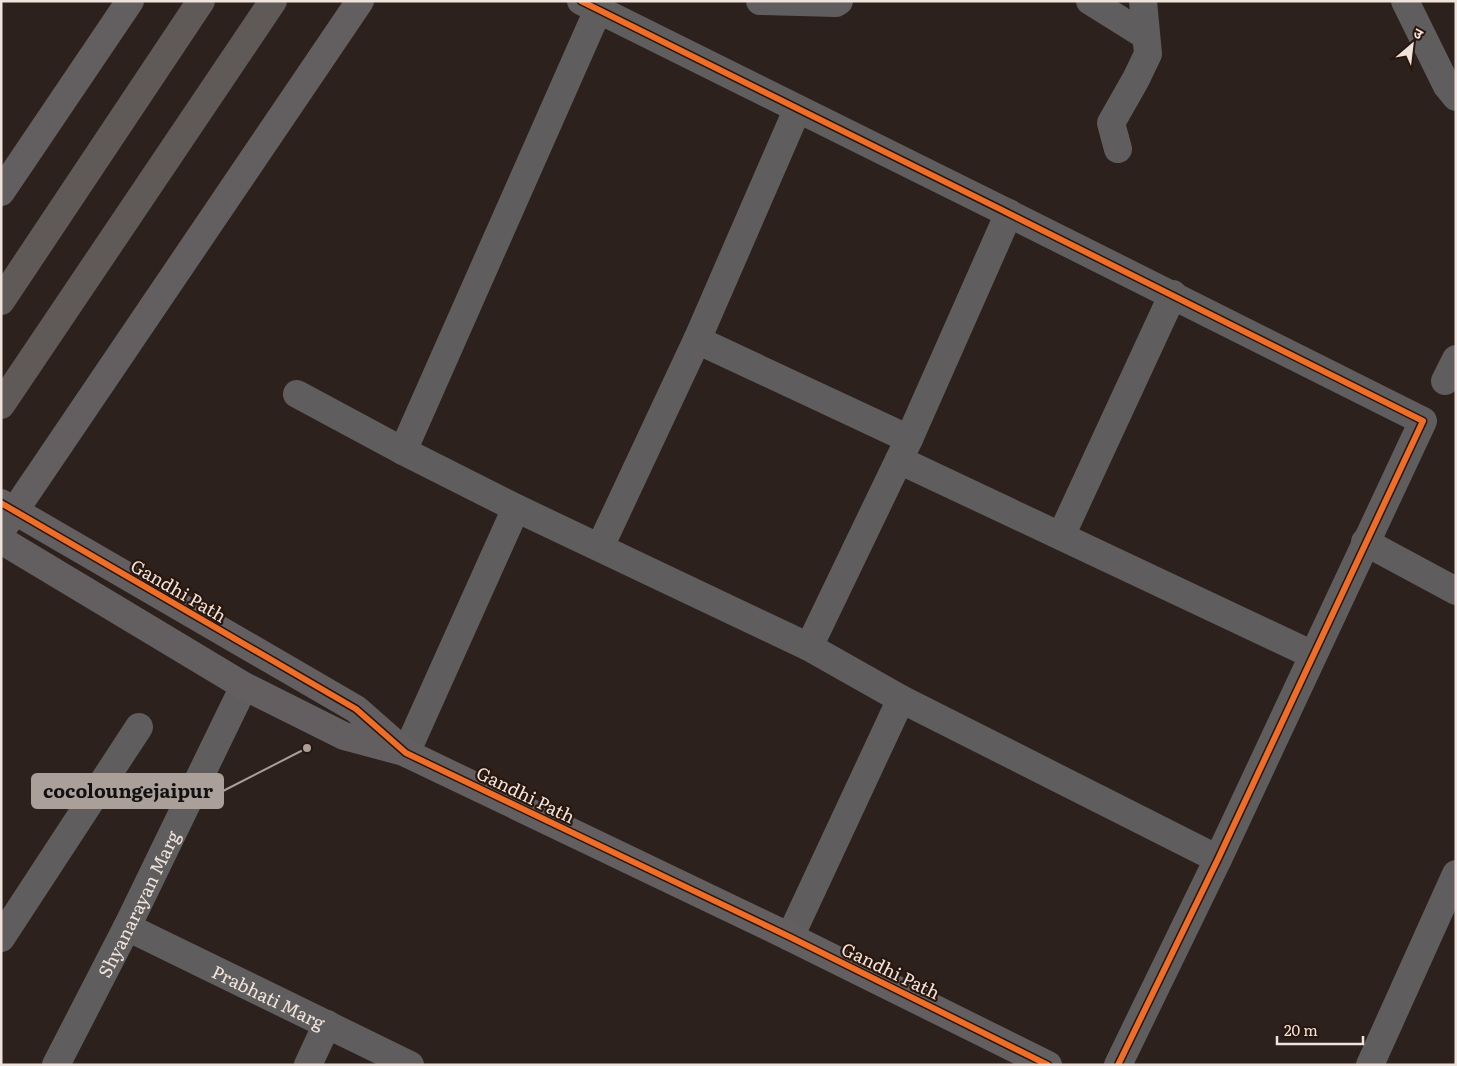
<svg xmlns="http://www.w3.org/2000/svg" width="1457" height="1066" font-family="Literata,'Noto Sans Devanagari',serif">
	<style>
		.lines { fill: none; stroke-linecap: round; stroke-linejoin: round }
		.street { stroke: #5f5d5d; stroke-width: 28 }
		.secondary { stroke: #635f60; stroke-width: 28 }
		.highway { stroke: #5f5a58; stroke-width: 28 }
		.cycleway-casing { stroke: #29160c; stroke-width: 9 }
		.cycleway { stroke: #ee6e29; stroke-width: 6 }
		.labels { text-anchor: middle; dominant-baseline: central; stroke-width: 4.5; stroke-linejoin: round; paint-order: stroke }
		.street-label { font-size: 18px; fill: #f0e3dc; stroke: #29160c }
		.leader { fill: none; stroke: #ab9f99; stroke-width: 2 }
		.callout-dot { fill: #ab9f99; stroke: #29160c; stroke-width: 2 }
		.callout { fill: #ab9f99; stroke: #ab9f99; stroke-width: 2 }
		.callout-label { font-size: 19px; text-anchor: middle; font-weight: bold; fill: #111 }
	</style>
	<rect width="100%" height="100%" fill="#2c211c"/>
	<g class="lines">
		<!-- street -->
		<g class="street">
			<path d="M581 1C862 141 1143 279 1423 421L1218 859 1118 1065"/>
			<path d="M760 1 836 3 839 1"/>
			<path d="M1090 1 1146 36"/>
			<path d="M1405 1 1447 86 1456 97"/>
			<path d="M1118 149 1111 123 1136 79 1148 54 1143 1"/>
			<path d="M697 340 909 439"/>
			<path d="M1445 381 1456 359"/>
			<path d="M297 394 403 451 516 508 809 647 901 699 1218 859"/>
			<path d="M403 451 598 10"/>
			<path d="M899 460 1313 655"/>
			<path d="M1061 536 1173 294"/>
			<path d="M1365 542 1456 591"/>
			<path d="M600 547 697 340 797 110"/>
			<path d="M809 647 909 439 1009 213"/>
			<path d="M406 753 516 508"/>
			<path id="s1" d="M127 927 410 1065"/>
			<path d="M790 937 901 699"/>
			<path d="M1 938 139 727"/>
			<path id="s2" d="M56 1065 127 927 244 686"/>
			<path d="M308 1065 327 1024"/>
			<path d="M1370 1065 1456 874"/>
		</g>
		<!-- secondary -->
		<path class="secondary" d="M1 192 130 1
			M1 503 356 709 406 753 790 937 1048 1065
			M1 531 360 1
			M1 540 244 686 344 736 400 751"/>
		<!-- highway -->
		<path class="highway" d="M1 301 201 1
			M1 405 273 1"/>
		<!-- cycleway casing -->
		<g class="cycleway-casing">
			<path id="cycleway" d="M581 1C862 141 1143 279 1423 421L1218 859 1118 1065
				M1 503 356 709 406 753 790 937 1048 1065"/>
		</g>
		<!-- cycleway -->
		<use href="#cycleway" class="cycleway"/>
	</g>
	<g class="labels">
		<!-- street labels -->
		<g class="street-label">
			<text transform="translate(179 590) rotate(30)">Gandhi Path</text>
			<text transform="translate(526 794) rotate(26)">Gandhi Path</text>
			<text stroke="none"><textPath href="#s2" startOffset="181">Shyanarayan Marg</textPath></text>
			<text transform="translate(891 970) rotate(26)">Gandhi Path</text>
			<text stroke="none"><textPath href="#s1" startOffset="158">Prabhati Marg</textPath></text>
		</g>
	</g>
	<!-- callouts -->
	<path class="leader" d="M307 748L223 791"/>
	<circle class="callout-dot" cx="307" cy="748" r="5"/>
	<rect class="callout" x="32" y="774" width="191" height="34" rx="5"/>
	<g class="callout-label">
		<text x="128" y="798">cocoloungejaipur</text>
	</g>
	<!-- border -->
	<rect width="1457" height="1066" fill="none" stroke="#f0e3dc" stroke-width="5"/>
	<!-- north arrow -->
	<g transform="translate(1412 45) rotate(28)" stroke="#29160c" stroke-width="4" paint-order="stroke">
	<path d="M0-4L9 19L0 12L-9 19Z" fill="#f0e3dc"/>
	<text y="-8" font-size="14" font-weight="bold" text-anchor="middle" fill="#f0e3dc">उ</text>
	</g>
	<!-- scale -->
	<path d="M1277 1036v8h86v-8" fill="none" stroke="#f0e3dc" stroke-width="2.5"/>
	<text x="1284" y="1036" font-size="15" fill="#f0e3dc" stroke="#29160c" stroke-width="4" paint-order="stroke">20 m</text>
</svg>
